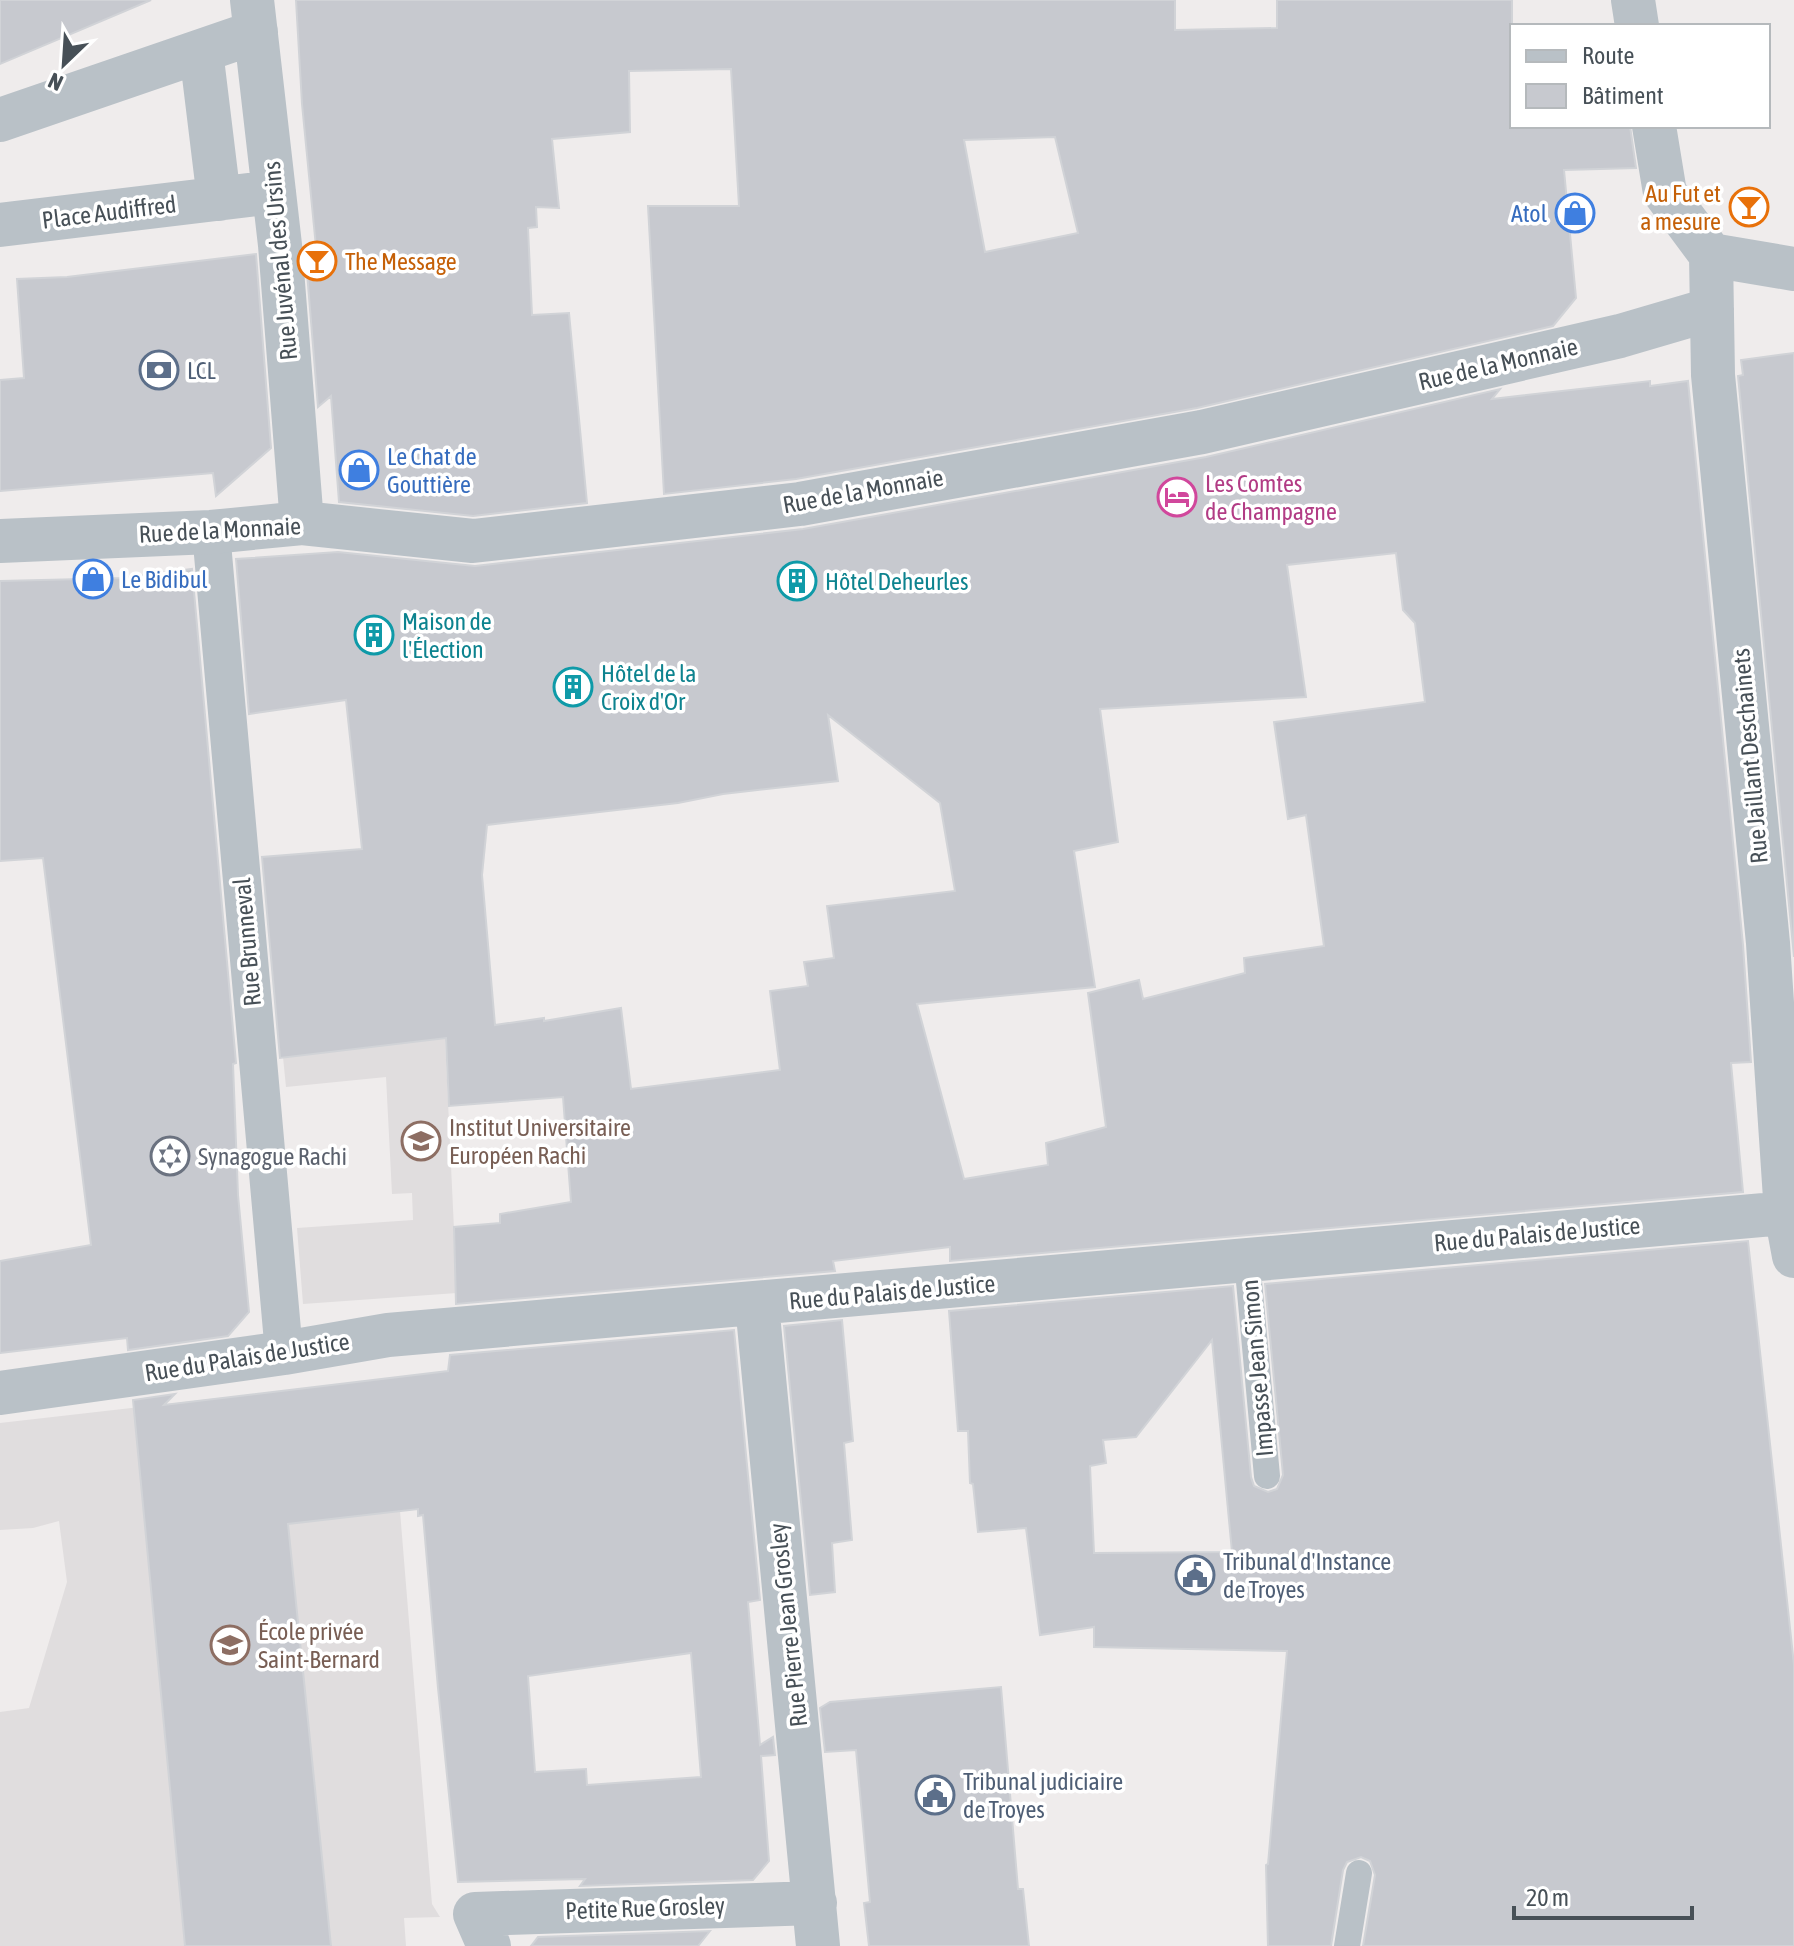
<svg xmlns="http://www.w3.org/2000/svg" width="1794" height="1946" font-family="'Asap Condensed',sans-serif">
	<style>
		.education { fill: #e0ddde }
		.building { fill: #c7c9cf; stroke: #d1d3d7; stroke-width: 2; fill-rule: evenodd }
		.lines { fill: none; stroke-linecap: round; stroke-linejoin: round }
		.service { stroke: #b9c1c7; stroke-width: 26 }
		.pedestrian { stroke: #b9c1c7; stroke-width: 38 }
		.minor { stroke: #b9c1c7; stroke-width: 44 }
		.labels { text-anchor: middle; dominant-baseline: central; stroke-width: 7; stroke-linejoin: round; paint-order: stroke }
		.food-label { font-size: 24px; fill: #c56008; stroke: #fff; text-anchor: end }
		.street-label { font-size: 24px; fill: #475057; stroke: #fff }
		.shop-label { font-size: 24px; fill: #366cbe; stroke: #fff; text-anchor: start }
		.service-label { font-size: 24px; fill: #4e5e75; stroke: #fff; text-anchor: start }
		.hotel-label { font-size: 24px; fill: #b23c85; stroke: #fff; text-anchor: start }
		.culture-label { font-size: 24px; fill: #0d838f; stroke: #fff; text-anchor: start }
		.education-label { font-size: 24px; fill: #785e54; stroke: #fff; text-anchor: start }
		.worship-label { font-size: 24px; fill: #5b616d; stroke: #fff; text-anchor: start }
	</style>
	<rect width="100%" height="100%" fill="#efecec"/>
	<!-- education -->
	<path class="education" d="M445 1038 457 1293 303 1304 297 1228 413 1220 412 1193 392 1194 386 1077 286 1087 283 1057Z
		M384 1379 400 1511 432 1904 440 1917 404 1918 406 1946H0V1712L29 1708 67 1582 59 1521 33 1528 0 1530V1423Z"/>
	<!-- building -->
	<path class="building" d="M0 0H151L0 64Z
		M296 0H1175V30L1277 28V0H1512V126H1630L1636 168 1564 170 1576 298 1553 326 1197 408 796 479 664 494 648 206H739L731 69 629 71 630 132 552 139 559 208 536 207 537 227 528 228 532 315 569 313 587 503 473 516 339 502 331 396 318 407 305 248 316 247 302 104ZM1055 137 1078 233 985 252 964 140Z
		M256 254 271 448 216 496 213 473 0 491V380L24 378 17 279 67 277Z
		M1794 353V957L1738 376 1743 375 1741 360Z
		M1650 381V386L1688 381 1743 945 1751 1062 1731 1063 1743 1192 950 1261V1247L833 1261 835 1271 456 1304 454 1227 500 1223V1214L571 1202 563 1097 449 1106 446 1038 280 1058 262 857 362 849 346 700 249 714 236 559 338 552 475 566 803 529 1206 457 1500 389 1492 399ZM1396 553 1403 610 1415 623 1425 702 1274 722 1288 819 1306 815 1324 946 1244 958 1245 973 1143 999 1139 980 1088 993 1106 1127 1046 1143 1048 1165 964 1179 917 1004 1095 987 1074 851 1118 842 1100 709 1306 697 1287 565ZM828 715 940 803 955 891 827 906 834 958 804 962 808 986 770 991 780 1070 631 1089 621 1008 544 1021V1018L495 1025 482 875 487 825 678 803 723 794 838 781Z
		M192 569 236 1063 233 1064 238 1195 249 1312 228 1336 128 1350 127 1338 0 1353V1261L91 1245 43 858 0 861V581L125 578Z
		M1748 1241 1794 1665V1946H1363L1375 1875 1370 1861 1361 1857 1347 1862 1343 1870 1331 1946H1268L1266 1865 1268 1864 1287 1651 1094 1647V1627L1040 1635 1026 1528 978 1532 973 1484 970 1483 968 1431H958L949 1311 1233 1286 1251 1477 1254 1486 1268 1492 1277 1489 1283 1475 1265 1284ZM1212 1340 1232 1552 1094 1553 1090 1466 1106 1463 1103 1440 1136 1437Z
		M842 1320 853 1441 844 1443 852 1540 832 1543 835 1592 810 1595 784 1326Z
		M734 1330 760 1600 748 1602 760 1745 773 1737 775 1755 761 1756 769 1861 753 1880 580 1886 585 1879 458 1882 438 1688 423 1515 418 1516V1509L288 1524 331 1946H185L133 1400 175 1394 164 1405 448 1371 450 1355ZM691 1653 701 1777 587 1785 586 1769 535 1772 528 1676Z
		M1001 1687 1018 1889H1023L1029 1946H869L864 1903 870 1902 856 1750 825 1752 820 1708 830 1702Z
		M710 1931 698 1946H531L538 1937Z"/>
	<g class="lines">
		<!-- service -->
		<path class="service" d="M1247 1260 1267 1476
			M1347 1946 1359 1873"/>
		<!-- pedestrian -->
		<path class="pedestrian" d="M211 532 284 1353"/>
		<!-- minor -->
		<path class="minor" d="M252 0 280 245 302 523
			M1633 0 1637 26
			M201 51 219 199
			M0 120 256 32
			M1654 126 1665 193 1711 255
			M0 225 274 192
			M1711 255 1713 375 1768 943 1786 1213 1794 1256
			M1711 255 1794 269
			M0 541 211 532 302 523 473 541 800 504 1202 432 1620 336 1712 309
			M757 1304 818 1946
			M0 1393 284 1353 388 1335 1786 1213
			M489 1946 475 1914 815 1903"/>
	</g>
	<!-- icons -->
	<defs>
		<g id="bar-ring" transform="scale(2)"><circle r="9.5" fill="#fff" stroke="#e8710a" stroke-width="1.5"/><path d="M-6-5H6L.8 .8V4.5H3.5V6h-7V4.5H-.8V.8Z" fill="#e8710a"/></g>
		<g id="shop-ring" transform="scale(2)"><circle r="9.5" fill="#fff" stroke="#3f7fe0" stroke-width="1.5"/><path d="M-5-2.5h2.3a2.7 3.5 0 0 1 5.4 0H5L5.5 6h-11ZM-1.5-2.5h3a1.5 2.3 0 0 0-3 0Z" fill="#3f7fe0"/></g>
		<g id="bank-ring" transform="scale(2)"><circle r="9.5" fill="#fff" stroke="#5c6f8a" stroke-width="1.5"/><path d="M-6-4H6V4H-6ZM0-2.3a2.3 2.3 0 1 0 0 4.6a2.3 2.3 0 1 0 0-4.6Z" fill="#5c6f8a"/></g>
		<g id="hotel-ring" transform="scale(2)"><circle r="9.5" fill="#fff" stroke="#d1479c" stroke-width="1.5"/><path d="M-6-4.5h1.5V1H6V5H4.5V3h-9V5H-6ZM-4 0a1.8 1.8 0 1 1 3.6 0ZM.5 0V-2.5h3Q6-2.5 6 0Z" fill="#d1479c"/></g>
		<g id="building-ring" transform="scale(2)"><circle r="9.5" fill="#fff" stroke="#0f9aa8" stroke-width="1.5"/><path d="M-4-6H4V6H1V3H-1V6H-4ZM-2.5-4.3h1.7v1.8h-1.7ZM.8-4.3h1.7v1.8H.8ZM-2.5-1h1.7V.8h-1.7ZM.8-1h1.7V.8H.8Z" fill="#0f9aa8"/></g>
		<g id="university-ring" transform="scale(2)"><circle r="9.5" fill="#fff" stroke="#8d6e63" stroke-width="1.5"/><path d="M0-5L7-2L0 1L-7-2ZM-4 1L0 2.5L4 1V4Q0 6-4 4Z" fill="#8d6e63"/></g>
		<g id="synagogue-ring" transform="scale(2)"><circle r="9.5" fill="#fff" stroke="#6b7280" stroke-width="1.5"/><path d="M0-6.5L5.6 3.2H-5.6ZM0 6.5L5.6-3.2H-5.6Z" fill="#6b7280"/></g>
		<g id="civic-ring" transform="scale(2)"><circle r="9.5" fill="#fff" stroke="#5c6f8a" stroke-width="1.5"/><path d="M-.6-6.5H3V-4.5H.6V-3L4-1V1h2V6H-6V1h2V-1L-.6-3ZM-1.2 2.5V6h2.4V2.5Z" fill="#5c6f8a"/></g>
		<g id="school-ring" transform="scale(2)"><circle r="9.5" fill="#fff" stroke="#8d6e63" stroke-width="1.5"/><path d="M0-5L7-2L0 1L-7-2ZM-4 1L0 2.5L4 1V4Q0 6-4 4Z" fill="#8d6e63"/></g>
	</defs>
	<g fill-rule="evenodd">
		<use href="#bar-ring" x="1749" y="207"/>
		<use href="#shop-ring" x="1575" y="213"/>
		<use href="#bar-ring" x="317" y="261"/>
		<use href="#bank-ring" x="159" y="370"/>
		<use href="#shop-ring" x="359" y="470"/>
		<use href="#hotel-ring" x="1177" y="497"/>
		<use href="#shop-ring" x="93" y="579"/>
		<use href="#building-ring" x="797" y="581"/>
		<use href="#building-ring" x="374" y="635"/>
		<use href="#building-ring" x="573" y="687"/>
		<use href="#university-ring" x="421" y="1141"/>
		<use href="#synagogue-ring" x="170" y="1156"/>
		<use href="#civic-ring" x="1195" y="1575"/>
		<use href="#school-ring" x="230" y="1645"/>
		<use href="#civic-ring" x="935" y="1795"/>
	</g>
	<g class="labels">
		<!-- food labels -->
		<g class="food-label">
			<text x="1721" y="193">Au Fut et<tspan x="1721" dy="28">a mesure</tspan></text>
			<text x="345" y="261" text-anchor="start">The Message</text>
		</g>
		<!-- street labels -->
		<g class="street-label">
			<text transform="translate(109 212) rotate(-7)">Place Audiffred</text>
			<text transform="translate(280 261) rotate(-95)">Rue Juvénal des Ursins</text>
			<text transform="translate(1498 364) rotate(-13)">Rue de la Monnaie</text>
			<text transform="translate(863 491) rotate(-10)">Rue de la Monnaie</text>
			<text transform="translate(220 530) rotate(-3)">Rue de la Monnaie</text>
			<text transform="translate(1750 756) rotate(-95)">Rue Jaillant Deschainets</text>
			<text transform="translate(247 942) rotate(-95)">Rue Brunneval</text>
			<text transform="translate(1537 1234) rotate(-5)">Rue du Palais de Justice</text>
			<text transform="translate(892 1292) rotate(-5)">Rue du Palais de Justice</text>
			<text transform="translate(247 1357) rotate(-9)">Rue du Palais de Justice</text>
			<text transform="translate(1257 1368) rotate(-95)">Impasse Jean Simon</text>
			<text transform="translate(788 1625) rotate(-96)">Rue Pierre Jean Grosley</text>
			<text transform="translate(645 1908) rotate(-2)">Petite Rue Grosley</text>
		</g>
		<!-- shop labels -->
		<g class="shop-label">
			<text x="1547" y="213" text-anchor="end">Atol</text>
			<text x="387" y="456">Le Chat de<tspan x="387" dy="28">Gouttière</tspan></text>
			<text x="121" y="579">Le Bidibul</text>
		</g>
		<!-- service labels -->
		<g class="service-label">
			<text x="187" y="370">LCL</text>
			<text x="1223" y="1561">Tribunal d'Instance<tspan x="1223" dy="28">de Troyes</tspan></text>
			<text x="963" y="1781">Tribunal judiciaire<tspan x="963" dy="28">de Troyes</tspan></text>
		</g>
		<!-- hotel labels -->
		<g class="hotel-label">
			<text x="1205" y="483">Les Comtes<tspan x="1205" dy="28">de Champagne</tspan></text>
		</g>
		<!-- culture labels -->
		<g class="culture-label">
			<text x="825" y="581">Hôtel Deheurles</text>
			<text x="402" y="621">Maison de<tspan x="402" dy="28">l'Élection</tspan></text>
			<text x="601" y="673">Hôtel de la<tspan x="601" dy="28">Croix d'Or</tspan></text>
		</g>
		<!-- education labels -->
		<g class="education-label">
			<text x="449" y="1127">Institut Universitaire<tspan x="449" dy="28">Européen Rachi</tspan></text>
			<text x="258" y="1631">École privée<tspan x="258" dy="28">Saint-Bernard</tspan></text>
		</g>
		<!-- worship labels -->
		<g class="worship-label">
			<text x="198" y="1156">Synagogue Rachi</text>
		</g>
	</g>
	<!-- legend -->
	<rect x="1510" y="24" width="260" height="104" fill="#ffffff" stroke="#b5b9bc" stroke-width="2"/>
	<rect x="1526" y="50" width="40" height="12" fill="#b9c1c7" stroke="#b5b9bc" stroke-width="2"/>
	<text x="1582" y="64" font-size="24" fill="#475057">Route</text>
	<rect x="1526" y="84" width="40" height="24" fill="#c7c9cf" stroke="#b5b9bc" stroke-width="2"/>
	<text x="1582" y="104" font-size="24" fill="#475057">Bâtiment</text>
	<!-- north arrow -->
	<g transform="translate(64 64) rotate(205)" stroke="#ffffff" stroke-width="6" paint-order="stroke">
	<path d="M0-6L14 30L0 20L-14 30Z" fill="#475057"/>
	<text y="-12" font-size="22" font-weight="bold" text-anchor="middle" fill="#475057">N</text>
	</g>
	<!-- scale -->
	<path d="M1514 1906v12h178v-12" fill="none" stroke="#475057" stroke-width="4"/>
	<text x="1526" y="1906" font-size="24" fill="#475057" stroke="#ffffff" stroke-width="6" paint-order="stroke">20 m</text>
</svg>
